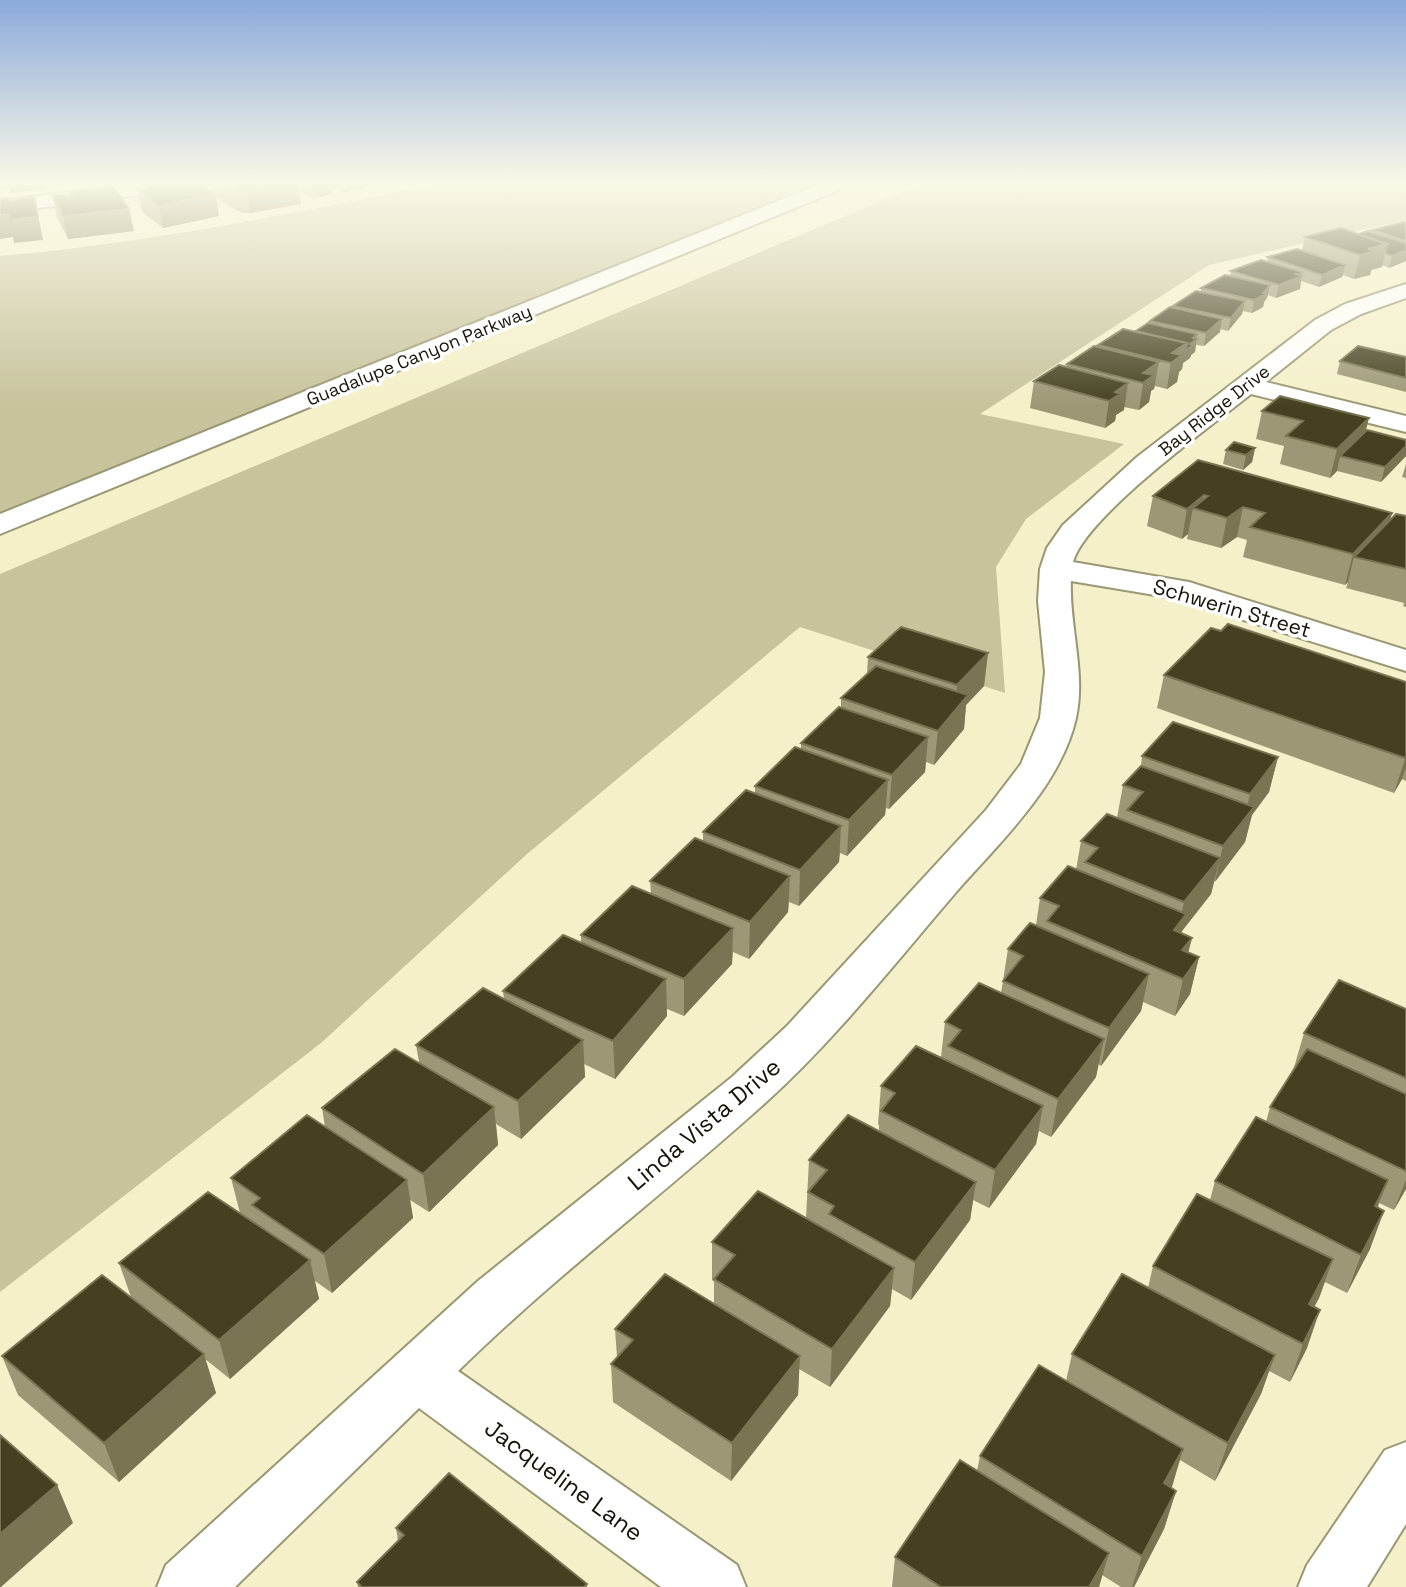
<svg xmlns="http://www.w3.org/2000/svg" width="1406" height="1587" font-family="'Space Grotesk',sans-serif">
	<style>
		.green { fill: #c7c39d }
		.lines { fill: none; stroke-linecap: round; stroke-linejoin: round }
		.street-casing { stroke: #9a9773; stroke-width: 4 }
		.primary-casing { stroke: #9a9773; stroke-width: 4 }
		.street { fill: #fff; fill-rule: evenodd }
		.primary { fill: #fff; fill-rule: evenodd }
		.wall { fill: #9c9875 }
		.shaded-wall { fill: #797553 }
		.building { fill: #444020; stroke: #797553; stroke-width: 2 }
		.labels { text-anchor: middle; dominant-baseline: central; stroke-width: 7; stroke-linejoin: round; paint-order: stroke }
		.far-street-label { font-size: 18px; fill: #151407; stroke: #fff }
		.street-label { font-size: 21px; fill: #151407; stroke: #fff }
		.near-street-label { font-size: 24px; fill: #151407; stroke: #fff }
	</style>
	<rect width="100%" height="100%" fill="#f4f0ca"/>
	<!-- green -->
	<path class="green" d="M439 184H837L0 525V256C148 243 294 213 439 184Z
		M921 184H1406V220L1209 265 980 414 1124 444 1026 519 996 567 1005 693 800 627 527 854 321 1043 0 1292V574Z"/>
	<g class="lines">
		<!-- street casing -->
		<g class="street-casing">
			<path id="street" d="M133 184H186L177 190 0 213V201Z
				M1406 284V298L1361 314 1331 330 1266 382 1406 416V432L1251 394C1210 427 1086 516 1073 562L1189 582 1406 650V671L1173 598 1071 581C1069 626 1086 672 1076 718 1061 785 1001 841 957 891 895 963 836 1039 765 1103 664 1194 555 1276 458 1371L737 1565 746 1587H661L419 1408 235 1587H157L166 1565 478 1281 732 1077 787 1026 986 810 1021 764 1040 718 1045 672 1038 601 1040 569 1047 548 1063 525 1137 457 1315 320 1345 304Z
				M1406 1442V1524L1367 1587H1298L1307 1565 1385 1450Z"/>
		</g>
		<!-- primary casing -->
		<g class="primary-casing">
			<path id="primary" d="M820 184H846L844 188 0 534V514Z"/>
		</g>
		<!-- street -->
		<use href="#street" class="street"/>
		<!-- primary -->
		<use href="#primary" class="primary"/>
	</g>
	<!-- wall -->
	<path class="wall" d="M0 184H46L47 189 11 193 9 188H0Z
		M210 184H366L367 188 345 192 337 188 333 189V194L314 198 299 191 301 204 250 213H242L216 198 219 216 163 228 142 212 138 190 146 189 145 185 212 192Z
		M70 191 134 231 68 239 57 217 52 195H71Z
		M1406 223V261L1389 268 1382 265V267L1371 270 1370 275 1354 279 1343 275 1342 277 1319 287 1301 281 1300 289 1276 298 1268 295 1267 298 1264 302 1263 307 1252 313 1243 311 1242 314 1228 331 1220 329V332L1204 346 1196 345 1195 352 1191 355 1190 358 1183 363 1182 369 1179 372 1177 382 1167 389 1155 386 1154 389 1151 391 1149 402 1139 410 1124 407V410L1116 415 1115 421 1105 428 1030 408 1034 381 1066 367 1067 364 1098 347V345L1136 331 1149 323 1150 321 1173 308V306L1201 292V288L1230 276 1231 271 1267 262 1268 257 1302 251 1305 237 1372 233V230Z
		M1406 357V392L1337 374 1340 361Z
		M1262 411 1406 440V456L1381 482 1337 471 1330 478 1280 464 1284 446 1256 439Z
		M1255 448 1252 462 1243 470 1223 464 1226 450Z
		M1198 460 1392 513 1390 520 1406 516V607L1403 606 1404 603 1346 588 1348 582 1345 585 1243 557 1247 540 1237 537 1221 548 1187 539 1188 534 1182 539 1147 526 1153 496Z
		M1406 464V478L1402 477Z
		M988 653 984 686 966 705 964 729 934 765 926 762 925 772 889 809 886 808 885 815 847 856 840 853 839 862 799 906 789 902 788 912 749 959 733 952 732 964 684 1016 667 1009V1016L615 1079 584 1064 585 1077 521 1139 496 1124 498 1145 429 1212 410 1200 413 1218 332 1293 315 1281 319 1299 230 1379 205 1359 216 1393 119 1482 18 1395 2 1356 131 1297 119 1263 240 1213 231 1178 325 1127 322 1108 419 1062 416 1045 504 999 503 991 581 942V935L651 894 650 881 703 841V832L755 794V786L801 749V743L841 708V698L867 674 868 657Z
		M1164 675 1406 682V781L1402 779 1394 793 1157 708Z
		M1142 756 1278 757 1269 792 1252 815 1245 842 1214 882 1211 894 1182 931 1181 933 1188 953 1199 957 1190 994 1175 1016 1143 1002 1141 1011 1101 1066 1098 1064 1096 1077 1051 1137 1039 1131 1036 1144 989 1208 973 1200 970 1220 911 1300 892 1289 890 1306 830 1387 799 1369 798 1395 731 1481 613 1402 611 1364 617 1357 615 1329 714 1304V1282L712 1280V1242L806 1218 809 1160 879 1131V1125L878 1124 881 1086 941 1057 945 1022 1001 993 1008 949 1036 925 1040 898 1076 870 1081 841 1117 818 1123 785 1141 766Z
		M1406 1009V1189L1394 1210 1379 1203 1370 1249 1347 1293 1325 1282 1319 1298 1314 1307 1307 1348 1290 1382 1269 1371 1261 1394 1215 1481 1180 1460 1171 1488 1176 1491 1164 1529 1134 1587H1121L1102 1575 1099 1587H892L895 1557 977 1471 980 1456 1066 1381 1072 1354 1148 1288 1153 1266 1210 1200 1215 1181 1266 1122 1270 1107 1293 1071 1304 1033Z
		M396 1528 587 1584V1587H358L357 1582 398 1541Z"/>
	<!-- shaded-wall -->
	<path class="shaded-wall" d="M8 184H46L47 189 11 193Z
		M286 184H298L301 204 250 213 247 191Z
		M312 184H336L337 188 333 189V194L314 198Z
		M344 184H366L367 188 345 192Z
		M215 194 219 216 163 228 159 206Z
		M34 196 43 240 14 243 13 237 0 239V215H8L15 219Z
		M129 209 134 231 68 239 63 216Z
		M1387 244 1382 267 1371 270 1370 275 1354 279 1360 255 1368 249Z
		M1406 250V261L1389 268 1392 256Z
		M1345 265 1342 277 1319 287 1322 275Z
		M1302 272 1300 289 1276 298 1279 285 1296 274Z
		M1270 285 1267 298 1264 302 1263 307 1252 313 1254 300Z
		M1245 301 1242 314 1228 331 1231 318Z
		M1222 319 1220 332 1204 346 1206 333Z
		M1197 334 1195 352 1191 355 1190 358 1183 363 1182 369 1179 372 1177 382 1167 389 1172 353Z
		M1159 362 1154 389 1151 391 1149 402 1139 410 1143 383V373Z
		M1128 383 1124 410 1116 415 1115 421 1105 428 1109 401 1115 392Z
		M1369 418 1362 446 1340 456 1337 471 1330 478 1337 449Z
		M1406 446V456L1381 482 1385 467Z
		M1255 448 1252 462 1243 470 1246 455Z
		M1204 495 1201 511 1193 508 1188 534 1182 539 1187 509Z
		M1243 507 1237 537 1221 548 1227 518Z
		M1392 513 1384 543 1354 557 1348 582 1345 585 1353 554Z
		M988 653 984 686 966 705 964 729 934 765 938 731 955 711 957 685Z
		M928 737 925 772 889 809 892 775Z
		M1406 756V768L1402 779 1394 793Z
		M1278 757 1269 792 1252 815 1245 842 1215 882 1223 846 1244 820 1250 794Z
		M888 780 885 815 847 856 849 820Z
		M841 826 839 862 799 906 800 870Z
		M1220 858 1211 894 1182 931 1178 951 1174 930 1180 922 1184 902Z
		M790 876 788 912 749 959 750 922Z
		M733 928 732 964 684 1016V979Z
		M1192 938 1183 974 1182 950Z
		M1199 957 1190 994 1175 1016 1183 979Z
		M1149 974 1141 1011 1101 1066 1109 1028Z
		M666 979 667 1016 615 1079 613 1041Z
		M1104 1039 1096 1077 1051 1137 1058 1099Z
		M583 1040 585 1077 521 1139 518 1101Z
		M1043 1106 1036 1144 989 1208 995 1170Z
		M494 1107 498 1145 429 1212 423 1174Z
		M407 1180 413 1218 332 1293 324 1254Z
		M1388 1180 1373 1218 1375 1206Z
		M1406 1180V1189L1394 1210Z
		M976 1182 970 1220 911 1300 915 1262Z
		M1384 1211 1370 1249 1347 1293 1361 1255Z
		M1333 1259 1319 1298 1295 1343 1309 1304Z
		M310 1260 319 1299 230 1379 219 1340Z
		M894 1268 890 1306 830 1387 832 1349Z
		M1320 1310 1307 1348 1290 1382 1303 1344Z
		M204 1354 216 1393 119 1482 104 1443Z
		M1275 1355 1261 1394 1215 1481 1228 1443Z
		M800 1356 798 1395 731 1481 732 1443Z
		M1183 1449 1172 1487 1153 1522 1164 1483Z
		M57 1485 73 1523 1 1587H0V1534Z
		M1176 1491 1164 1529 1134 1587H1132L1142 1556Z
		M1109 1553 1099 1587H1089Z"/>
	<!-- building -->
	<path class="building" d="M202 184 215 194 159 206 138 190 149 188 145 185 147 184Z
		M226 184H286L247 191H238Z
		M113 186 129 209 63 216 52 195H73L70 191Z
		M34 196 38 217 9 220 8 215H0V199L9 198 10 201Z
		M1404 222 1406 223V241L1372 230Z
		M1341 228 1387 244 1368 249 1376 251 1360 255 1305 237Z
		M1368 231 1406 243V250L1392 256 1385 253 1387 244 1358 234Z
		M1297 249 1345 265 1322 275 1268 257Z
		M1261 260 1302 272 1296 274 1302 276 1279 285 1231 271Z
		M1225 275 1270 285 1263 293 1266 294 1254 300 1201 288Z
		M1196 291 1245 301 1231 318 1173 306Z
		M1170 307 1222 319 1206 333 1150 321Z
		M1148 323 1197 334 1193 338 1197 339 1190 344 1193 345 1186 350 1187 343 1136 331Z
		M1123 329 1187 343 1172 353 1182 355 1171 363 1098 345Z
		M1094 346 1159 362 1143 373 1154 375 1143 383 1067 364Z
		M1358 346 1406 357V378L1340 361Z
		M1059 365 1128 383 1115 392 1120 394 1109 401 1034 381Z
		M1280 396 1369 418 1337 449 1286 436 1303 421 1262 411Z
		M1367 430 1406 440V446L1385 467 1340 456Z
		M1234 442 1255 448 1246 455 1226 450Z
		M1198 460 1392 513 1353 554 1250 527 1265 513 1243 507 1227 518 1193 508 1208 496 1204 495 1187 509 1153 496Z
		M1396 514 1406 516V569L1354 557Z
		M1228 624 1406 682V756L1405 758 1164 675 1211 628 1221 631Z
		M901 627 988 653 957 685 868 657Z
		M876 666 968 695 938 731 841 698Z
		M839 707 928 737 892 775 801 743Z
		M1173 722 1278 757 1250 794 1142 756Z
		M795 747 888 780 849 820 755 786Z
		M1141 766 1254 807 1223 846 1127 810 1143 792 1123 785Z
		M746 790 841 826 800 870 703 832Z
		M1107 814 1220 858 1184 902 1085 862 1098 848 1081 841Z
		M695 838 790 876 750 922 650 881Z
		M1068 866 1186 914 1174 930 1192 938 1182 950 1199 957 1183 979 1047 921 1059 906 1040 898Z
		M632 886 733 928 684 979 581 935Z
		M1030 923 1149 974 1109 1028 1003 981 1023 956 1008 949Z
		M563 935 666 979 613 1041 503 991Z
		M1339 980 1406 1009V1078L1304 1033Z
		M979 983 1104 1039 1058 1099 948 1046 961 1030 945 1022Z
		M483 988 583 1040 518 1101 416 1045Z
		M916 1046 1043 1106 995 1170 881 1111 895 1093 881 1086Z
		M395 1049 494 1107 423 1174 322 1108Z
		M1307 1049 1406 1094V1171L1270 1107Z
		M307 1115 407 1180 324 1254 252 1205 260 1198 231 1178Z
		M848 1115 976 1182 915 1262 829 1214 834 1206 808 1192 827 1170 809 1160Z
		M1256 1117 1388 1180 1375 1206 1384 1211 1361 1255 1215 1181Z
		M758 1191 894 1268 832 1349 714 1279 735 1255 712 1242Z
		M208 1192 310 1260 219 1340 119 1263Z
		M1197 1194 1333 1259 1309 1304 1320 1310 1303 1344 1153 1266Z
		M665 1274 800 1356 732 1443 611 1364 633 1340 615 1329Z
		M1122 1274 1275 1355 1228 1443 1072 1354Z
		M102 1275 204 1354 104 1443 2 1356Z
		M1039 1365 1183 1449 1164 1483 1176 1491 1142 1556 980 1456Z
		M0 1435 57 1485 0 1534Z
		M960 1460 1109 1553 1089 1587H941L895 1557Z
		M449 1473 587 1584 584 1587H362L357 1582 404 1535 396 1528Z"/>
	<!-- sky -->
	<linearGradient id="sky" x2="0" y2="1"><stop stop-color="#8baadb"/><stop offset="0.45" stop-color="#faf8e7"/><stop offset="1" stop-color="#faf8e7" stop-opacity="0"/></linearGradient>
	<rect width="1406" height="406" fill="url(#sky)"/>
	<g class="labels">
		<!-- far-street labels -->
		<g class="far-street-label">
			<text transform="translate(419 355) rotate(-22)">Guadalupe Canyon Parkway</text>
			<text transform="translate(1214 410) rotate(-38)">Bay Ridge Drive</text>
		</g>
		<!-- street labels -->
		<g class="street-label">
			<text transform="translate(1232 608) rotate(16)">Schwerin Street</text>
		</g>
		<!-- near-street labels -->
		<g class="near-street-label">
			<text transform="translate(704 1124) rotate(-40)">Linda Vista Drive</text>
			<text transform="translate(564 1480) rotate(36)">Jacqueline Lane</text>
		</g>
	</g>
</svg>
